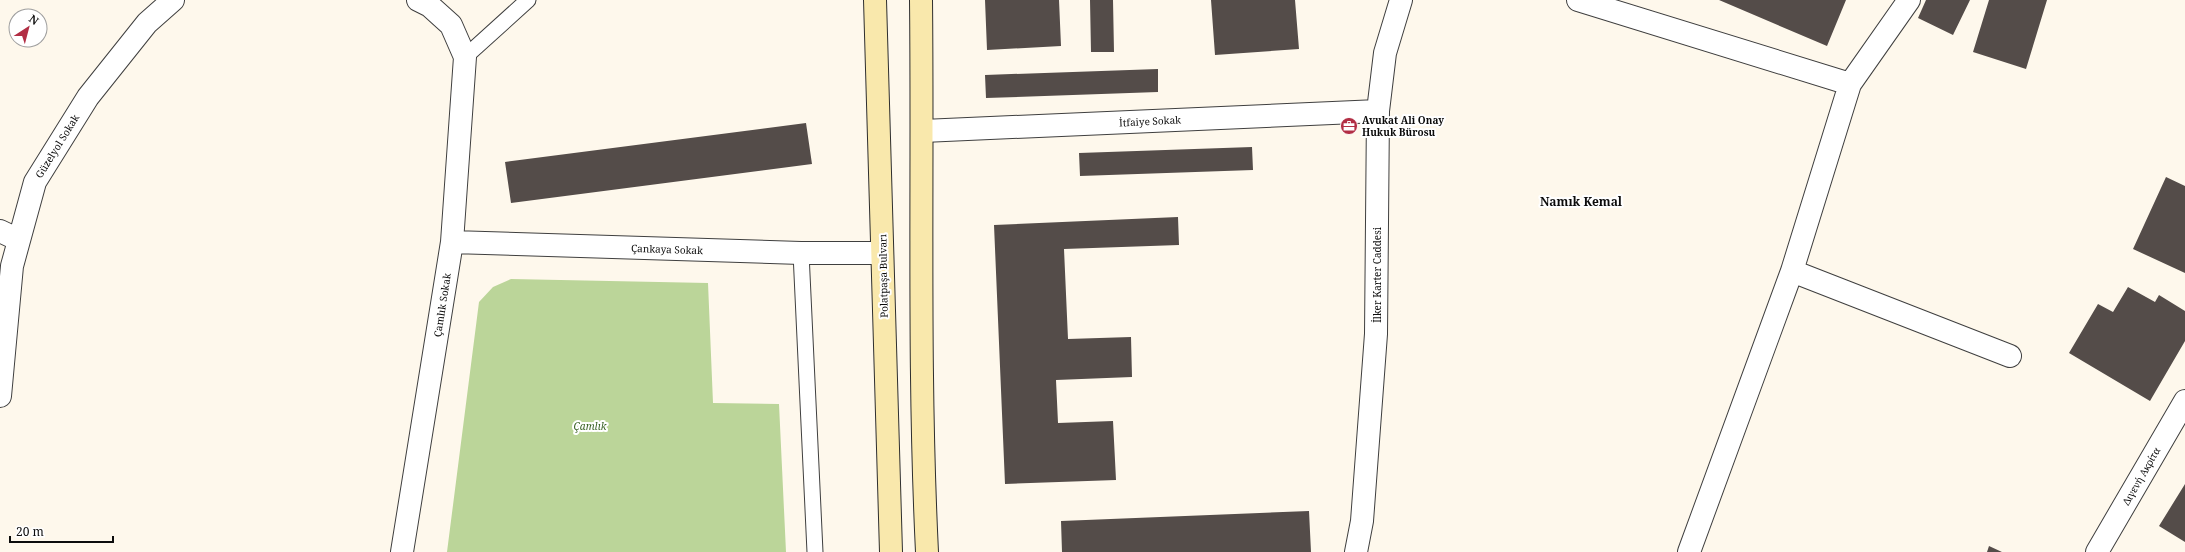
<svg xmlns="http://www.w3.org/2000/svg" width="2185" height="552" font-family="'Noto Serif',serif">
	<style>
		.forest { fill: #bbd599 }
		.building { fill: #544c49 }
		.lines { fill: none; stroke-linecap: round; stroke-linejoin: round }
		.service-casing { stroke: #3f3f3f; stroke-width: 17 }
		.minor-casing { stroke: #3f3f3f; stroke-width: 24 }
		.secondary-casing { stroke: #2e2e2e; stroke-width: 24 }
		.service { stroke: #fff; stroke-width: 15 }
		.minor { stroke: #fff; stroke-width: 22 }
		.secondary { stroke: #f9e8ac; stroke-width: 22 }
		.labels { text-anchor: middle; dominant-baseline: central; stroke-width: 4; stroke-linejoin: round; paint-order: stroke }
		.poi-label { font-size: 10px; font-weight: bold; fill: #0c0c0c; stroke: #fff; text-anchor: start }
		.street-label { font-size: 10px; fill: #0c0c0c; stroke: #fff }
		.park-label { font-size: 10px; font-style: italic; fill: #355f21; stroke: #fff }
		.quarter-label { font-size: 12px; font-weight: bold; fill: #0c0c0c; stroke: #fff }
	</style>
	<rect width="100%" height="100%" fill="#fef8ec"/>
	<!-- forest -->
	<path class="forest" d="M511 279 708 283 713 403 779 404 786 552H447L479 302 493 287Z"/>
	<!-- building -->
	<path class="building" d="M985 0H1059L1061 46 987 50Z
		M1090 0H1113L1114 52H1091Z
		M1211 0H1295L1299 49 1215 55Z
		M1719 0H1846L1827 46Z
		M1926 0H1970L1953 35 1918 18Z
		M1989 0H2047L2026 69 1973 52Z
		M1158 69V92L986 98 985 75Z
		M806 123 812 164 511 203 505 162Z
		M1252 147 1253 170 1080 176 1079 153Z
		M2166 177 2185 186V273L2133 249Z
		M1178 217 1179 245 1064 249 1068 339 1131 337 1132 377 1056 380 1058 423 1113 421 1116 480 1005 484 994 225Z
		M2128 287 2155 302 2159 295 2185 311V341L2150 401 2069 353 2098 304 2113 312Z
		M2185 484V542L2159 526Z
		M1309 511 1311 552H1062L1061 521Z
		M1989 546 2002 552H1987Z"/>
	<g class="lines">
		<!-- service casing -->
		<g class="service-casing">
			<path id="service" d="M465 57 528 0
				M801 253 815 552"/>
		</g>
		<!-- minor casing -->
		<g class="minor-casing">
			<path id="minor" d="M1578 0 1850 84 1909 0
				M923 131 1378 111
				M0 231 19 240
				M452 242 801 253H882
				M1792 271 2010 356
				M0 396 12 266 35 182 88 97 147 23 173 0
				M402 552 452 242 465 57 451 25 430 6 418 0
				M1356 552 1362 521 1376 334 1378 111 1385 53 1401 0
				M1689 552 1792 271 1850 84
				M2097 552 2185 401"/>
		</g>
		<!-- secondary casing -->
		<g class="secondary-casing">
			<path id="secondary" d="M875 0 891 552
				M921 0C923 184 918 368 927 552"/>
		</g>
		<!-- service -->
		<use href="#service" class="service"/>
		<!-- minor -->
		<use href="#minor" class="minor"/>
		<!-- secondary -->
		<use href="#secondary" class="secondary"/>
	</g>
	<!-- icons -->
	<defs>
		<g id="office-disc" transform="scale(0.9)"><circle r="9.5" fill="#b22e44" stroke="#fff"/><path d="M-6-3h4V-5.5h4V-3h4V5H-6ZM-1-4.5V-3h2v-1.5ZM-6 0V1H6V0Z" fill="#fff"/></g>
	</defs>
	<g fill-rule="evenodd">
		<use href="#office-disc" x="1349" y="126"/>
	</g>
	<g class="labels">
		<!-- poi labels -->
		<g class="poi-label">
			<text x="1362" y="120">Avukat Ali Onay<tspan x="1362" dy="12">Hukuk Bürosu</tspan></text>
		</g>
		<!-- street labels -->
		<g class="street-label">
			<text transform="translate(1150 121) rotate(-3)">İtfaiye Sokak</text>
			<text transform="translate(57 146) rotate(-58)">Güzelyol Sokak</text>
			<text transform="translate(667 249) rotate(2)">Çankaya Sokak</text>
			<text transform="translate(1377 275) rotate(-90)">İlker Karter Caddesi</text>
			<text transform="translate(883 276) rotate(-91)">Polatpaşa Bulvarı</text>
			<text transform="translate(442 305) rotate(-81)">Çamlık Sokak</text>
			<text transform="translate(2141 476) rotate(-60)">Διγενή Ακρίτα</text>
		</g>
		<!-- park labels -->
		<g class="park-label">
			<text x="590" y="426">Çamlık</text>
		</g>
		<!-- quarter labels -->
		<g class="quarter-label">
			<text x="1581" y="201">Namık Kemal</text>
		</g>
	</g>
	<!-- north arrow -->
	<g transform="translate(28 28) rotate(36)"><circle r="19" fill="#ffffff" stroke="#9e9e9e"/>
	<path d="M0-3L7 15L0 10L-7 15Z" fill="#b22e44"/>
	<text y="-6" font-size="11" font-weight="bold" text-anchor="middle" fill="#0c0c0c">N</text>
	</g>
	<!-- scale -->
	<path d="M10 536v6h103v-6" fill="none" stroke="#0c0c0c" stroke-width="2"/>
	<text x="16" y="536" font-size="12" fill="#0c0c0c" stroke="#ffffff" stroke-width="3" paint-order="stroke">20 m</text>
</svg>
